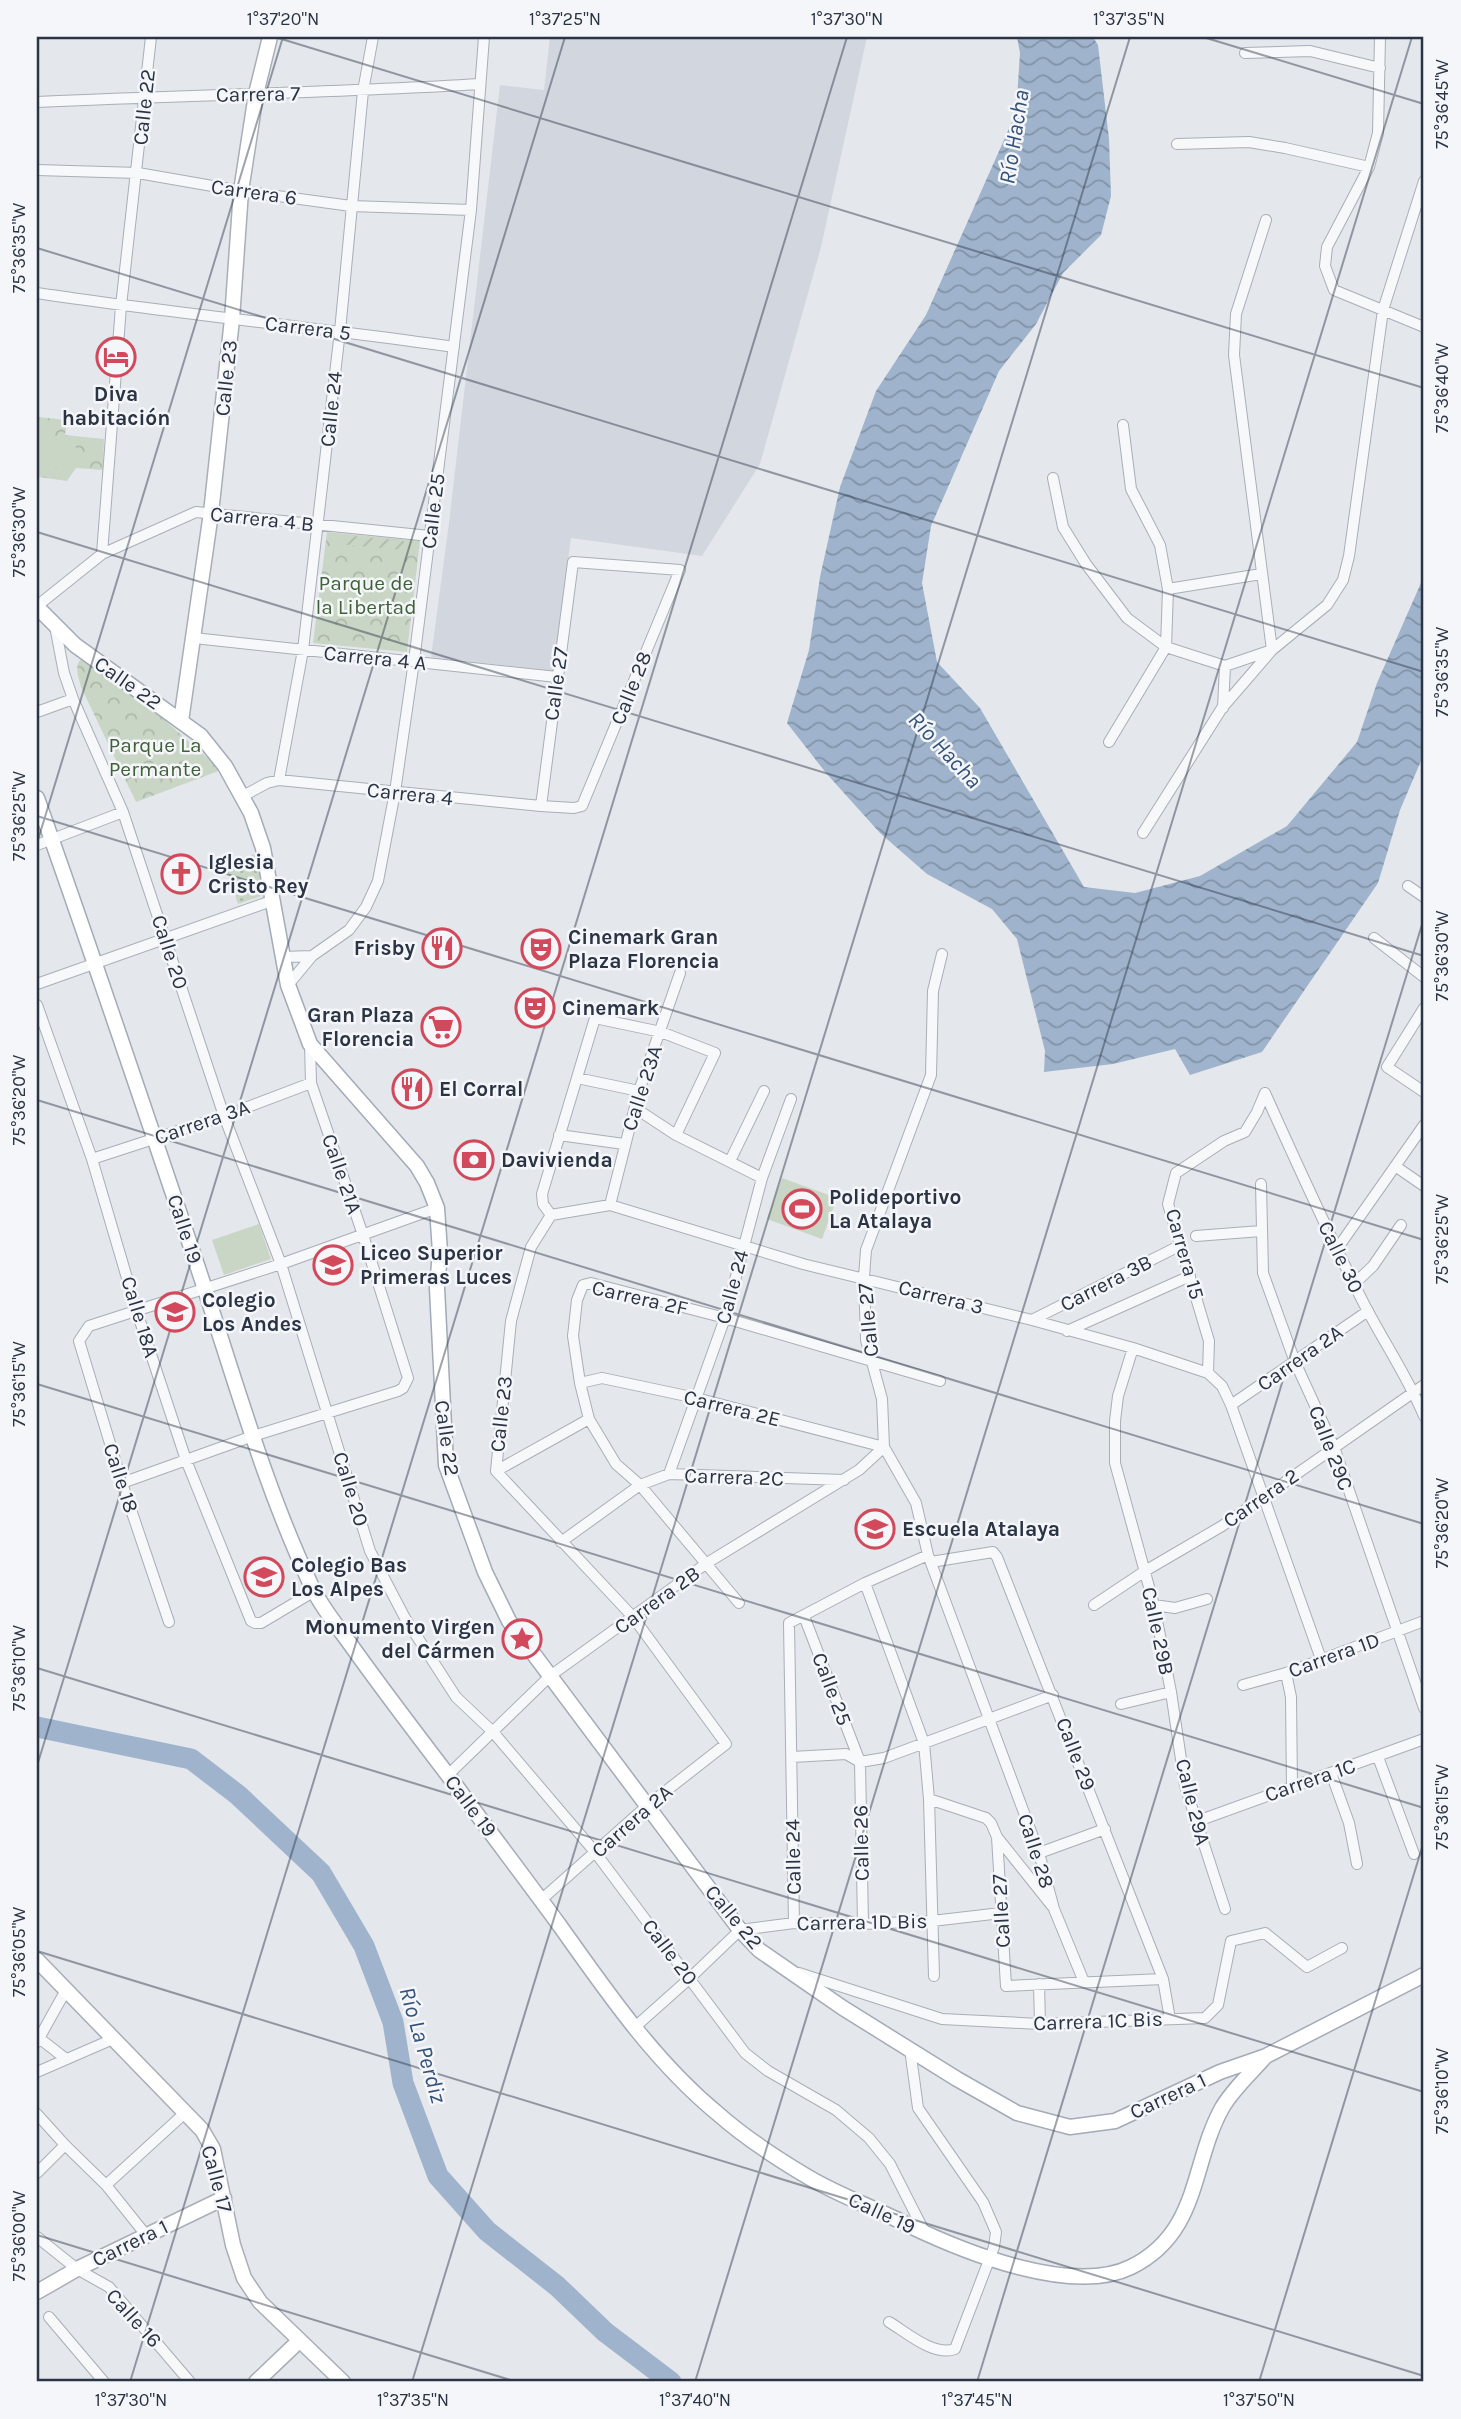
<svg xmlns="http://www.w3.org/2000/svg" width="1461" height="2419" font-family="Karla,sans-serif">
	<style>
		.built { fill: #d2d6de }
		.grass { fill: url(#grass-dots) }
		.forest { fill: url(#forest-crowns) }
		.garden { fill: url(#garden-furrows) }
		.pitch { fill: #c9d6c5 }
		.water { fill: url(#water-waves) }
		.lines { fill: none; stroke-linecap: round; stroke-linejoin: round }
		.river { stroke: #9fb4cc; stroke-width: 21 }
		.street-casing { stroke: #a9aeb7; stroke-width: 12 }
		.secondary-casing { stroke: #a9aeb7; stroke-width: 17 }
		.primary-casing { stroke: #a3abb8; stroke-width: 17 }
		.street { stroke: #f7f8fa; stroke-width: 10 }
		.secondary { stroke: #fff; stroke-width: 14 }
		.primary { stroke: #fff; stroke-width: 14 }
		.ticks { fill: none; stroke: #2b3445; stroke-width: 2; stroke-opacity: 0.45 }
		.labels { text-anchor: middle; dominant-baseline: central; stroke-width: 5; stroke-linejoin: round; paint-order: stroke }
		.street-label { font-size: 21px; fill: #2b3445; stroke: #f4f6f9 }
		.poi-label { font-size: 21px; font-weight: bold; fill: #2b3445; stroke: #f4f6f9; text-anchor: start }
		.park-label { font-size: 21px; fill: #3f6138; stroke: #f4f6f9 }
		.water-label { font-size: 23px; font-style: italic; fill: #34527a; stroke: #f4f6f9 }
		.neatline { fill: none; stroke: #2b3445; stroke-width: 2.5 }
		.ticks-label { font-size: 18px; text-anchor: middle; fill: #2b3445 }
	</style>
	<defs>
		<pattern id="grass-dots" width="8" height="8" patternUnits="userSpaceOnUse" patternTransform="scale(1.75)"><rect width="8" height="8" fill="#c9d6c5"/><path d="M2 2h.1M6 6h.1" fill="none" stroke="#adb8ab" stroke-width="1.8" stroke-linecap="round"/></pattern>
		<pattern id="forest-crowns" width="20" height="18" patternUnits="userSpaceOnUse" patternTransform="scale(1.75)"><rect width="20" height="18" fill="#c9d6c5"/><path d="M2 6a3 3 0 1 1 6 0M12 15a3 3 0 1 1 6 0" fill="none" stroke="#adb8ab"/></pattern>
		<pattern id="garden-furrows" width="10" height="10" patternUnits="userSpaceOnUse" patternTransform="scale(1.75)"><rect width="10" height="10" fill="#c9d6c5"/><path d="M-1 1l2-2M0 10L10 0M9 11l2-2" fill="none" stroke="#adb8ab"/></pattern>
		<pattern id="water-waves" width="16" height="10" patternUnits="userSpaceOnUse" patternTransform="scale(1.75)"><rect width="16" height="10" fill="#9fb4cc"/><path d="M0 5q4-4 8 0t8 0" fill="none" stroke="#8293a7"/></pattern>
	</defs>
	<rect width="100%" height="100%" fill="#e4e7ec"/>
	<!-- built -->
	<path class="built" d="M550 37H867L821 247 760 464 702 556 571 538 553 671 431 657 449 523 500 85 544 90Z"/>
	<!-- grass -->
	<path class="grass" d="M258 853 270 893 238 904 225 864Z"/>
	<!-- forest -->
	<path class="forest" d="M37 417 67 420 65 435 104 439 103 470 76 468 67 481 39 477 37 475Z
		M327 532 420 541 407 652 313 643Z
		M80 660 91 663 161 717 221 770 136 802 81 687C79 678 74 668 80 660Z"/>
	<!-- garden -->
	<path class="garden" d="M343 535 404 541V550L339 544 340 538H343Z"/>
	<!-- pitch -->
	<path class="pitch" d="M37 436 77 439 73 469 37 465Z
		M782 1178 837 1198 822 1239 767 1219Z
		M259 1224 271 1259 224 1275 212 1240Z"/>
	<!-- water -->
	<path class="water" d="M1017 37H1093L1098 45 1109 139 1111 196 1101 235 1063 273 1036 324 999 371 931 526 922 583 937 662 980 708 1084 887 1135 893 1200 876 1287 826 1357 742 1377 683 1424 576V754L1400 810 1378 883 1262 1052 1190 1075 1175 1049 1113 1064 1044 1072 1045 1051 1017 939 992 909 927 874 880 833 826 773 787 723 809 650 820 577 840 487 876 391 926 315 1016 113 1020 53Z"/>
	<g class="lines">
		<!-- river -->
		<path class="river" d="M37 1727 191 1759 238 1795 321 1873 364 1946 393 2022 403 2083 438 2176 487 2231 557 2286 605 2332 671 2382"/>
		<!-- street casing -->
		<g class="street-casing">
			<path id="street" d="M1380 37 1378 133 1369 167 1327 247 1325 266 1334 290 1424 327
				M1245 53 1310 51 1380 68
				M37 102C184 95 332 93 480 84
				M1177 144 1249 142 1285 148 1369 167
				M37 170 138 173 241 191 351 206 471 210
				M37 293C176 314 315 327 454 347
				M1053 478 1063 527 1086 564 1127 618 1166 647 1225 666 1272 650 1234 355 1236 314 1266 220
				M102 554 121 306 151 37
				M1168 589 1261 574
				M37 606 102 554 196 512 430 536
				M55 626 64 673 73 699 123 812 224 1116 281 1264 370 1551 405 1618 456 1697 493 1732 595 1852 745 2053 768 2071 836 2110 869 2138 890 2164 925 2233
				M194 638 557 677
				M1223 708 1225 666
				M37 712 73 699
				M1109 742 1166 647 1168 589 1160 545 1131 489 1123 425
				M279 780 303 650 340 331 363 91 373 37
				M243 796 267 783 279 780 541 806 574 808 582 806 680 570 573 562 541 806
				M1143 833 1222 708 1272 650 1327 605 1343 580 1349 556 1383 310 1424 181
				M37 845 123 812
				M1408 886 1424 897
				M1374 938 1424 977
				M942 954 933 991 931 1075 866 1250 864 1277 866 1340 882 1399 884 1447 916 1503 928 1555 1039 1853 1054 1909 1084 1982
				M282 957 312 956
				M37 984 274 900
				M288 985 312 956 349 930 366 907 378 881 395 792 414 661 471 210 484 37
				M37 1005 92 1159 137 1312 186 1460 251 1621 255 1623H261L313 1592
				M1424 1008 1387 1067 1424 1092
				M577 1078 639 1091
				M1265 1093C1296 1162 1327 1231 1361 1298 1381 1338 1407 1375 1424 1416
				M635 1108 676 1135 762 1178
				M559 1135 624 1144
				M92 1159 224 1116 311 1083
				M730 1161 764 1091
				M1395 1166 1424 1186
				M1261 1184 1263 1273 1295 1362 1334 1447 1424 1708
				M610 1205 639 1091 680 973
				M551 1215 610 1205 803 1264 1032 1320 1133 1348 1208 1373 1222 1386 1231 1405 1321 1659
				M551 1215 543 1204 542 1194 595 1018 661 1032 715 1053 676 1135
				M1196 1236 1261 1231
				M1337 1249 1424 1125
				M1354 1284 1373 1266 1401 1225
				M1032 1320 1179 1246
				M1067 1331 1190 1276
				M1133 1348 1118 1396 1115 1421V1463L1154 1605 1171 1692 1185 1786 1225 1909
				M1208 1373 1209 1341 1168 1204 1176 1173 1224 1141 1245 1132 1257 1112 1265 1093
				M580 1383 602 1378 696 1398 884 1447
				M1231 1405 1368 1311
				M496 1471 589 1419
				M669 1474 725 1318 762 1178 791 1099
				M122 1483 253 1436 398 1391 403 1388 408 1378 363 1235 311 1083 310 1044
				M561 1542 640 1485 669 1474 844 1480
				M931 1562 993 1552 997 1557 1163 1979 1170 2019
				M865 1583 924 1743 929 1799 934 1976
				M739 1603 640 1485 616 1464 589 1419 580 1383 573 1336 577 1300 583 1285 591 1283 725 1318 940 1381
				M1094 1605 1145 1571 1222 1526 1424 1385
				M1154 1605 1175 1608 1207 1599
				M804 1616 860 1762 863 1924
				M169 1622 122 1483 79 1341 89 1326 281 1264 437 1208
				M1286 1673 1291 1697 1292 1787
				M1243 1685 1286 1673 1424 1621
				M1121 1704 1171 1692
				M792 1757 846 1754 860 1762 884 1758 1053 1695
				M1378 1757 1414 1854
				M1331 1773 1349 1823 1357 1864
				M448 1775 550 1676 707 1563 859 1470 884 1447
				M929 1799 986 1818 991 1823 997 1837 1052 1906
				M1195 1822 1424 1739
				M997 1837 1006 1986 1163 1979
				M1039 1853 1105 1829
				M541 1900 648 1805 726 1744 633 1617 496 1471 511 1321 531 1247 551 1215
				M794 1923 789 1623 865 1583 928 1555
				M799 1973 942 2019 1040 2024 1205 2018 1218 2005 1231 1941 1265 1933 1307 1967 1342 1948
				M1039 1984 1040 2024
				M635 2027 690 1978 740 1930 794 1923 863 1924 932 1921 1001 1913
				M39 2038 66 2059
				M37 2042 66 1990
				M37 2072 113 2039
				M37 2114 65 2145 106 2185 146 2235
				M37 2173 65 2145
				M106 2185 186 2112
				M37 2237 77 2269 109 2287 190 2382
				M49 2317 104 2382
				M889 2322C906 2332 934 2357 955 2349L994 2247 996 2232 983 2202 918 2108 910 2049"/>
		</g>
		<!-- secondary casing -->
		<g class="secondary-casing">
			<path id="secondary" d="M181 721 211 513 232 319 241 191 256 94 270 37
				M37 1960 202 2130 213 2149 233 2245 244 2278 260 2302 343 2382
				M37 2292 77 2269 224 2198
				M256 2382 299 2341"/>
		</g>
		<!-- primary casing -->
		<g class="primary-casing">
			<path id="primary" d="M37 607 75 645 201 736 225 766 251 813 263 848 288 985 310 1044 417 1166 427 1183 437 1208 440 1252 437 1288 446 1465 485 1572 509 1621 740 1930 759 1950 843 2008 957 2079 1017 2113 1070 2127 1115 2121 1220 2072 1266 2056 1424 1975
				M37 798C93 955 146 1113 199 1271 234 1376 264 1485 311 1585 320 1605 335 1623 348 1641 382 1689 418 1736 454 1783 489 1831 525 1878 560 1926 607 1992 654 2061 717 2113 744 2137 776 2158 808 2177 840 2196 875 2208 908 2225 964 2252 1072 2296 1131 2267 1200 2233 1191 2164 1222 2108 1233 2089 1251 2073 1265 2057"/>
		</g>
		<!-- street -->
		<use href="#street" class="street"/>
		<!-- secondary -->
		<use href="#secondary" class="secondary"/>
		<!-- primary -->
		<use href="#primary" class="primary"/>
	</g>
	<!-- ticks -->
	<path class="ticks" d="M275 37 1424 388M1203 37 1424 104M37 248 1424 672M37 532 1424 956M37 816 1424 1240M37 843 283 37M37 1100 1424 1524M37 1384 1424 1808M37 1668 1424 2092M37 1766 565 37M37 1951 1424 2376M37 2235 517 2382M130 2382 847 37M412 2382 1130 37M695 2382 1412 37M977 2382 1424 918M1259 2382 1424 1841"/>
	<!-- icons -->
	<defs>
		<g id="hotel-ring" transform="scale(2.0125)"><circle r="9.5" fill="#f4f6f9" stroke="#d1495b" stroke-width="1.5"/><path d="M-6-4.5h1.5V1H6V5H4.5V3h-9V5H-6ZM-4 0a1.8 1.8 0 1 1 3.6 0ZM.5 0V-2.5h3Q6-2.5 6 0Z" fill="#d1495b"/></g>
		<g id="church-ring" transform="scale(2.0125)"><circle r="9.5" fill="#f4f6f9" stroke="#d1495b" stroke-width="1.5"/><path d="M-1.2-6h2.4v3.5h3.3v2.4h-3.3V6h-2.4V-.1h-3.3v-2.4h3.3Z" fill="#d1495b"/></g>
		<g id="restaurant-ring" transform="scale(2.0125)"><circle r="9.5" fill="#f4f6f9" stroke="#d1495b" stroke-width="1.5"/><path d="M-5-6h1v4h1v-4h1v4h1v-4h1v5L-1.5 .5V6h-2V.5L-5-1ZM5-6V6H3V1.5H1.5Q1.5-4 5-6Z" fill="#d1495b"/></g>
		<g id="theatre-ring" transform="scale(2.0125)"><circle r="9.5" fill="#f4f6f9" stroke="#d1495b" stroke-width="1.5"/><path d="M-5-5.5Q0-4 5-5.5V0Q5 5 0 6Q-5 5-5 0ZM-3.3-2.5H-1v1.5H-3.3ZM1-2.5H3.3v1.5H1ZM-2.8 1Q0 5.5 2.8 1Z" fill="#d1495b"/></g>
		<g id="supermarket-ring" transform="scale(2.0125)"><circle r="9.5" fill="#f4f6f9" stroke="#d1495b" stroke-width="1.5"/><path d="M-6-5.5h2.5l.6 2H6L4.5 2H-2.5L-4.4-4H-6ZM-1.5 3.2a1.3 1.3 0 1 0 .1 0ZM3 3.2a1.3 1.3 0 1 0 .1 0Z" fill="#d1495b"/></g>
		<g id="bank-ring" transform="scale(2.0125)"><circle r="9.5" fill="#f4f6f9" stroke="#d1495b" stroke-width="1.5"/><path d="M-6-4H6V4H-6ZM0-2.3a2.3 2.3 0 1 0 0 4.6a2.3 2.3 0 1 0 0-4.6Z" fill="#d1495b"/></g>
		<g id="stadium-ring" transform="scale(2.0125)"><circle r="9.5" fill="#f4f6f9" stroke="#d1495b" stroke-width="1.5"/><path d="M0-5a6.5 5 0 1 0 0 10a6.5 5 0 1 0 0-10ZM-3.5-1.8h7v3.6h-7Z" fill="#d1495b"/></g>
		<g id="school-ring" transform="scale(2.0125)"><circle r="9.5" fill="#f4f6f9" stroke="#d1495b" stroke-width="1.5"/><path d="M0-5L7-2L0 1L-7-2ZM-4 1L0 2.5L4 1V4Q0 6-4 4Z" fill="#d1495b"/></g>
		<g id="sight-ring" transform="scale(2.0125)"><circle r="9.5" fill="#f4f6f9" stroke="#d1495b" stroke-width="1.5"/><path d="M0-6L1.8-2.2L6-1.7L2.9 1.2L3.7 5.4L0 3.3L-3.7 5.4L-2.9 1.2L-6-1.7L-1.8-2.2Z" fill="#d1495b"/></g>
	</defs>
	<g fill-rule="evenodd">
		<use href="#hotel-ring" x="116" y="357"/>
		<use href="#church-ring" x="181" y="874"/>
		<use href="#restaurant-ring" x="442" y="948"/>
		<use href="#theatre-ring" x="541" y="949"/>
		<use href="#theatre-ring" x="535" y="1008"/>
		<use href="#supermarket-ring" x="441" y="1027"/>
		<use href="#restaurant-ring" x="412" y="1089"/>
		<use href="#bank-ring" x="474" y="1160"/>
		<use href="#stadium-ring" x="802" y="1209"/>
		<use href="#school-ring" x="333" y="1265"/>
		<use href="#school-ring" x="175" y="1312"/>
		<use href="#school-ring" x="875" y="1529"/>
		<use href="#school-ring" x="264" y="1577"/>
		<use href="#sight-ring" x="522" y="1639"/>
	</g>
	<g class="labels">
		<!-- street labels -->
		<g class="street-label">
			<text transform="translate(258 94) rotate(-1)">Carrera 7</text>
			<text transform="translate(144 107) rotate(-84)">Calle 22</text>
			<text transform="translate(254 192) rotate(8)">Carrera 6</text>
			<text transform="translate(308 328) rotate(7)">Carrera 5</text>
			<text transform="translate(226 378) rotate(-84)">Calle 23</text>
			<text transform="translate(331 409) rotate(-84)">Calle 24</text>
			<text transform="translate(433 511) rotate(-83)">Calle 25</text>
			<text transform="translate(262 519) rotate(6)">Carrera 4 B</text>
			<text transform="translate(375 658) rotate(6)">Carrera 4 A</text>
			<text transform="translate(128 683) rotate(35)">Calle 22</text>
			<text transform="translate(556 684) rotate(-82)">Calle 27</text>
			<text transform="translate(631 688) rotate(-68)">Calle 28</text>
			<text transform="translate(410 794) rotate(6)">Carrera 4</text>
			<text transform="translate(170 952) rotate(72)">Calle 20</text>
			<text transform="translate(642 1088) rotate(-72)">Calle 23A</text>
			<text transform="translate(202 1122) rotate(-19)">Carrera 3A</text>
			<text transform="translate(342 1174) rotate(71)">Calle 21A</text>
			<text transform="translate(185 1229) rotate(72)">Calle 19</text>
			<text transform="translate(1185 1254) rotate(74)">Carrera 15</text>
			<text transform="translate(1341 1257) rotate(64)">Calle 30</text>
			<text transform="translate(1106 1283) rotate(-27)">Carrera 3B</text>
			<text transform="translate(732 1287) rotate(-75)">Calle 24</text>
			<text transform="translate(941 1297) rotate(14)">Carrera 3</text>
			<text transform="translate(640 1298) rotate(13)">Carrera 2F</text>
			<text transform="translate(140 1317) rotate(73)">Calle 18A</text>
			<text transform="translate(868 1320) rotate(-95)">Calle 27</text>
			<text transform="translate(1300 1358) rotate(-35)">Carrera 2A</text>
			<text transform="translate(732 1408) rotate(14)">Carrera 2E</text>
			<text transform="translate(501 1414) rotate(-84)">Calle 23</text>
			<text transform="translate(447 1438) rotate(82)">Calle 22</text>
			<text transform="translate(1331 1448) rotate(69)">Calle 29C</text>
			<text transform="translate(734 1477) rotate(2)">Carrera 2C</text>
			<text transform="translate(121 1478) rotate(72)">Calle 18</text>
			<text transform="translate(351 1489) rotate(73)">Calle 20</text>
			<text transform="translate(1261 1498) rotate(-35)">Carrera 2</text>
			<text transform="translate(657 1600) rotate(-36)">Carrera 2B</text>
			<text transform="translate(1158 1631) rotate(78)">Calle 29B</text>
			<text transform="translate(1334 1655) rotate(-20)">Carrera 1D</text>
			<text transform="translate(832 1689) rotate(69)">Calle 25</text>
			<text transform="translate(1076 1754) rotate(69)">Calle 29</text>
			<text transform="translate(1310 1780) rotate(-19)">Carrera 1C</text>
			<text transform="translate(1193 1802) rotate(76)">Calle 29A</text>
			<text transform="translate(471 1806) rotate(53)">Calle 19</text>
			<text transform="translate(632 1821) rotate(-41)">Carrera 2A</text>
			<text transform="translate(861 1843) rotate(-91)">Calle 26</text>
			<text transform="translate(1036 1851) rotate(72)">Calle 28</text>
			<text transform="translate(793 1857) rotate(-91)">Calle 24</text>
			<text transform="translate(1001 1911) rotate(-93)">Calle 27</text>
			<text transform="translate(734 1917) rotate(50)">Calle 22</text>
			<text transform="translate(862 1922) rotate(-1)">Carrera 1D Bis</text>
			<text transform="translate(670 1952) rotate(53)">Calle 20</text>
			<text transform="translate(1098 2021) rotate(-2)">Carrera 1C Bis</text>
			<text transform="translate(1168 2096) rotate(-25)">Carrera 1</text>
			<text transform="translate(217 2179) rotate(75)">Calle 17</text>
			<text transform="translate(882 2213) rotate(25)">Calle 19</text>
			<text transform="translate(130 2243) rotate(-26)">Carrera 1</text>
			<text transform="translate(134 2318) rotate(48)">Calle 16</text>
		</g>
		<!-- poi labels -->
		<g class="poi-label">
			<text x="116" y="394" text-anchor="middle">Diva<tspan x="116" dy="24">habitación</tspan></text>
			<text x="208" y="862">Iglesia<tspan x="208" dy="24">Cristo Rey</tspan></text>
			<text x="568" y="937">Cinemark Gran<tspan x="568" dy="24">Plaza Florencia</tspan></text>
			<text x="415" y="948" text-anchor="end">Frisby</text>
			<text x="562" y="1008">Cinemark</text>
			<text x="414" y="1015" text-anchor="end">Gran Plaza<tspan x="414" dy="24">Florencia</tspan></text>
			<text x="439" y="1089">El Corral</text>
			<text x="501" y="1160">Davivienda</text>
			<text x="829" y="1197">Polideportivo<tspan x="829" dy="24">La Atalaya</tspan></text>
			<text x="360" y="1253">Liceo Superior<tspan x="360" dy="24">Primeras Luces</tspan></text>
			<text x="202" y="1300">Colegio<tspan x="202" dy="24">Los Andes</tspan></text>
			<text x="902" y="1529">Escuela Atalaya</text>
			<text x="291" y="1565">Colegio Bas<tspan x="291" dy="24">Los Alpes</tspan></text>
			<text x="495" y="1627" text-anchor="end">Monumento Virgen<tspan x="495" dy="24">del Cármen</tspan></text>
		</g>
		<!-- park labels -->
		<g class="park-label">
			<text x="366" y="583">Parque de<tspan x="366" dy="24">la Libertad</tspan></text>
			<text x="155" y="745">Parque La<tspan x="155" dy="24">Permante</tspan></text>
		</g>
		<!-- water labels -->
		<g class="water-label">
			<text transform="translate(1014 137) rotate(-81)">Río Hacha</text>
			<text transform="translate(945 750) rotate(47)">Río Hacha</text>
			<text transform="translate(423 2045) rotate(74)">Río La Perdiz</text>
		</g>
	</g>
	<!-- border -->
	<rect width="1461" height="2419" fill="none" stroke="#f4f6f9" stroke-width="77"/>
	<rect x="38" y="38" width="1384" height="2342" class="neatline"/>
	<g class="ticks-label">
		<text x="283" y="25">1°37'20"N</text>
		<text x="565" y="25">1°37'25"N</text>
		<text x="847" y="25">1°37'30"N</text>
		<text x="1129" y="25">1°37'35"N</text>
		<text transform="translate(1442 104) rotate(-90)" y="6">75°36'45"W</text>
		<text transform="translate(19 248) rotate(-90)" y="6">75°36'35"W</text>
		<text transform="translate(1442 388) rotate(-90)" y="6">75°36'40"W</text>
		<text transform="translate(19 532) rotate(-90)" y="6">75°36'30"W</text>
		<text transform="translate(1442 672) rotate(-90)" y="6">75°36'35"W</text>
		<text transform="translate(19 816) rotate(-90)" y="6">75°36'25"W</text>
		<text transform="translate(1442 956) rotate(-90)" y="6">75°36'30"W</text>
		<text transform="translate(19 1100) rotate(-90)" y="6">75°36'20"W</text>
		<text transform="translate(1442 1239) rotate(-90)" y="6">75°36'25"W</text>
		<text transform="translate(19 1384) rotate(-90)" y="6">75°36'15"W</text>
		<text transform="translate(1442 1523) rotate(-90)" y="6">75°36'20"W</text>
		<text transform="translate(19 1668) rotate(-90)" y="6">75°36'10"W</text>
		<text transform="translate(1442 1807) rotate(-90)" y="6">75°36'15"W</text>
		<text transform="translate(19 1952) rotate(-90)" y="6">75°36'05"W</text>
		<text transform="translate(1442 2091) rotate(-90)" y="6">75°36'10"W</text>
		<text transform="translate(19 2236) rotate(-90)" y="6">75°36'00"W</text>
		<text x="131" y="2406">1°37'30"N</text>
		<text x="413" y="2406">1°37'35"N</text>
		<text x="695" y="2406">1°37'40"N</text>
		<text x="977" y="2406">1°37'45"N</text>
		<text x="1259" y="2406">1°37'50"N</text>
	</g>
</svg>
